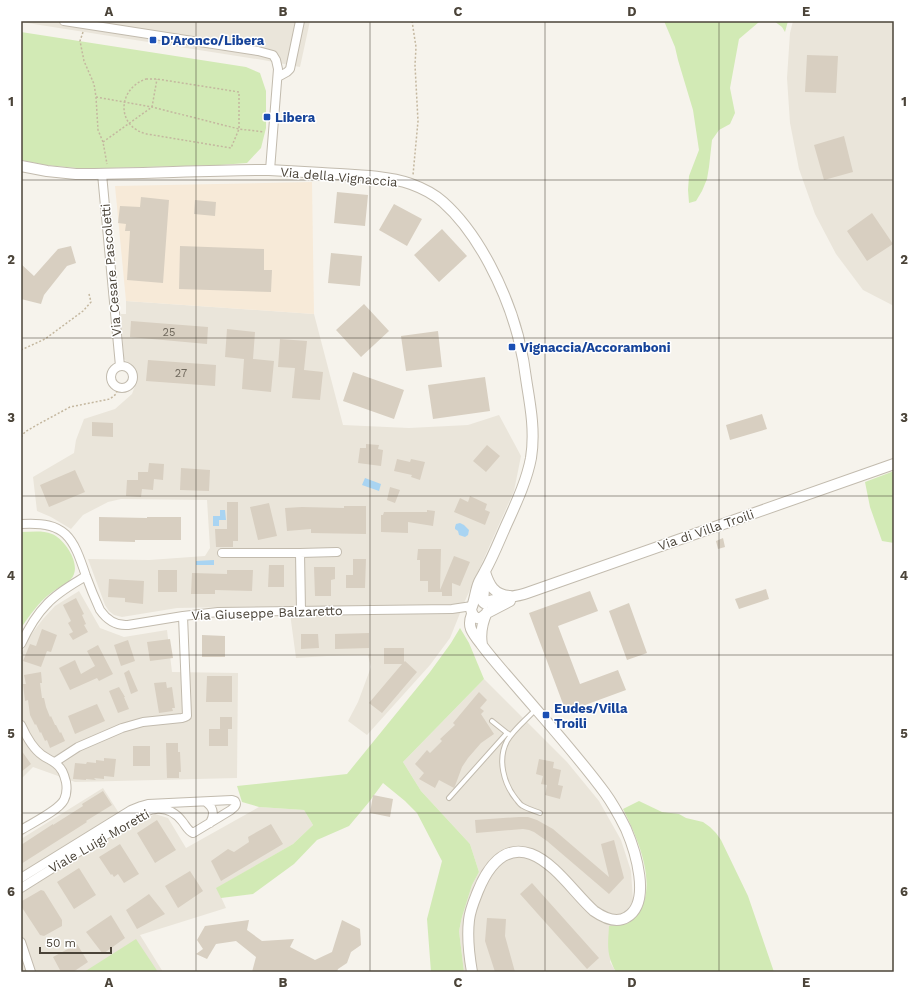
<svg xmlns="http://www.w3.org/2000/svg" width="915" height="993" font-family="'Work Sans',sans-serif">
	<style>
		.residential { fill: #eae5da }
		.commercial { fill: #f7ead8 }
		.green { fill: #d2eab5 }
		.water { fill: #a9d4f2 }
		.building { fill: #d8cfc1 }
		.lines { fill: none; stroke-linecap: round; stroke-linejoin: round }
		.service-casing { stroke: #c2bbae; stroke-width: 6 }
		.minor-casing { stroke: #c2bbae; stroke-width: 10 }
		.tertiary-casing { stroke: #c2bbae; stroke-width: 12 }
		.path { stroke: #c4b79f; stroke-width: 1.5; stroke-dasharray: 2 2; stroke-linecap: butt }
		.service { stroke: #fff; stroke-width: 4 }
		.minor { stroke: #fff; stroke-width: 8 }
		.tertiary { stroke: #fff; stroke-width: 10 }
		.grid { fill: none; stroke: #4b4439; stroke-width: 1; stroke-opacity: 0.55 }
		.transit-dot { fill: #1a4fb4; stroke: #fff; stroke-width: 1.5 }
		.labels { text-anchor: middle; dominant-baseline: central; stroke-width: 3; stroke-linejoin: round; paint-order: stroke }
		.number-label { font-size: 11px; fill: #6e675b }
		.transit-label { font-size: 13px; font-weight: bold; fill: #164399; stroke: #fff; text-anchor: start }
		.street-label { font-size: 13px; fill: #4b4439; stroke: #fff }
		.neatline { fill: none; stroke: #4b4439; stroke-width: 1.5 }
		.grid-label { font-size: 13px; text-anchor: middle; font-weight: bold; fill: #4b4439 }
	</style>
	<rect width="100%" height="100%" fill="#f6f3ec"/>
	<!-- residential -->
	<path class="residential" d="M21 21H310L300 67 263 60 21 22Z
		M793 21H894V306L863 290 836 254 815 214 799 169 790 123 787 78 790 33Z
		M126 301 314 314 343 425 409 428 468 425 499 415 521 456 514 491 465 601 450 638 430 665 367 735 348 721 358 702 371 667 368 655 327 656 296 658 289 606 177 608 122 617 114 615 109 611 105 605 88 559 149 560 205 556 210 548 207 500 121 499 108 502 83 515 71 529 51 517 37 511 33 477 74 453 76 440 84 419 115 409 132 394 135 386 136 376 132 367 124 359 121 314H126Z
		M79 591 100 628 124 637 167 630 172 672 238 673 237 778 75 782 33 767 21 779V656L23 651 30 636 43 619 55 606Z
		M484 679 567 762 599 801 621 840 631 871 633 900 620 924 610 962 616 972H464L459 931 462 917 472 885 479 872 470 844 421 791 403 762Z
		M103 788 129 829 155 814 168 818 186 848 259 807 304 810 313 825 293 844 217 888 226 908 140 935 163 972H21V839Z"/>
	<!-- commercial -->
	<path class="commercial" d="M312 182 314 314 126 301 115 186Z"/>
	<!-- green -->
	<path class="green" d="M664 21H763L759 22 739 39 730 88 735 113 730 124 719 130 712 140 709 167 707 179 702 191 696 201 689 203 688 190 689 176 699 150 693 110 678 60 675 47Z
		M774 21H788L785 32 782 27Z
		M21 32 246 67 260 73 266 91V128L261 148 247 163 220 165 108 168H77L45 165 21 160Z
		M894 471V543L882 541 870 507 865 482Z
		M21 532C31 532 42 530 52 534 65 539 83 566 71 579 66 585 57 588 51 593 39 602 29 616 21 628Z
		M460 628 469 643 484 679 403 762 421 791 470 844 479 872 472 885 462 917 459 931 464 972H431L427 919 442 861 417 813 405 801 383 783 369 802 349 826 317 840 294 864 253 894 221 898 216 888 293 844 313 825 304 810 259 807 242 802 237 786 347 774 430 672 451 643Z
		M639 801 662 812 679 814 686 818 703 822 710 827 716 833 721 840 748 896 774 972H616C606 954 608 945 609 926 615 925 622 925 628 923 632 921 636 916 639 912 658 883 637 837 623 809Z
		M136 939 158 972H84Z"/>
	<!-- water -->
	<path class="water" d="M365 478 381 484 379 491 362 485Z
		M220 510H225L226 520H219V526H213V516H220Z
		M460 523 464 525 469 530 468 535 465 537 459 535 458 531 455 529V527L456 524Z
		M214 560V565H196V561Z"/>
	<!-- building -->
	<path class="building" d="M807 55 838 56 836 93 805 92Z
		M844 136 853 172 824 180 814 145Z
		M337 192 368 195 365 226 334 223Z
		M141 197 169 200 163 283 127 280 130 231H125L126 224 118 223 120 206 140 207Z
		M195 200 216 202 215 216 194 214Z
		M394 204 422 219 407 246 379 230Z
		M872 213 893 244 867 261 847 231Z
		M442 229 467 256 439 282 414 255Z
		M71 246 76 263 67 266 44 295 41 304 21 299V264L34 276 58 249Z
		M180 246 264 249V270H272L271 292 179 289Z
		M331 253 362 256 360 286 328 283Z
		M364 304 389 331 361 357 336 330Z
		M131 321 208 327 207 344 130 337Z
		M227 329 255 332 253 359 274 361 271 392 242 389 244 359 225 357Z
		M438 331 442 367 406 371 401 336Z
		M280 339 307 341 304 370 323 372 320 400 292 398 295 368 278 367Z
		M148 360 216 365 215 386 146 381Z
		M353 372 404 390 394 419 343 401Z
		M485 377 490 411 433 419 428 385Z
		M762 414 767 429 730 440 726 425Z
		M92 422 113 423V437L92 436Z
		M366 444 379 445 378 449 383 450 381 466 358 463 360 448H366Z
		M487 445 500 456 486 472 473 461Z
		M397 459 410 462 411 459 425 462 420 480 411 477 412 475 394 471Z
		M149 463 164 464 163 480 154 479 153 490 142 489 141 497 126 496 127 480H138V472H148Z
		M181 468 210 470 209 491 180 490Z
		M75 470 85 492 49 507 40 485Z
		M390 487 400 490 395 503 387 500Z
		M470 496 487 504 485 510 490 512 485 525 454 512 460 498 468 502Z
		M227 502H238V541H233V547H216L215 529H227Z
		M269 503 277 536 258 540 250 507Z
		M344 506H366V534L311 533V529L287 531 285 508 302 507 344 508Z
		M427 510 435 511 433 526 408 522V533L381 532V515H383L384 512H427Z
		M99 517 147 518V517H181V540H135V542L99 541Z
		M723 538 725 547 718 549 716 541Z
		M418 549H441L440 590 454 556 470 562 460 586 452 583V596H442V592H428V581H420V560H417Z
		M353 559H366L365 588H346V575H353Z
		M269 565H284V587H268Z
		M314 567H335V579L331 580V596H315Z
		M158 570H177V592H158Z
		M227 570H253L252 591 215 590V594H191L192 573 227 574Z
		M109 579 144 581 143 604 125 602V598L108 597Z
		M766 589 769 599 739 609 735 599Z
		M590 591 598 611 558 626 580 684 618 670 626 690 566 712 529 613Z
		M76 598 84 614 82 615 86 624 84 625 88 632 73 640 69 634 73 632 68 623 71 621 63 605Z
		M629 603 647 653 627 660 609 611Z
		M42 629 57 635 51 652 47 651 41 667 23 661 30 644 36 646Z
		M369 633V648L335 649V634Z
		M301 634H318L319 648 301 649Z
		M202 635 225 636V657H202Z
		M170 639 173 658 150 661 147 642Z
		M128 640 135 661 121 666 114 645Z
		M98 645 113 674 99 681 97 678 70 690 59 668 75 660 81 674 95 666 87 651Z
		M384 648H404V662L405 661 417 672 382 713 369 703 402 664H384Z
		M129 670 138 691 131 694 124 673Z
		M41 672 42 683H40L42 698H44L46 707 50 717 51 716 55 725H56L60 733 61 732 65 741 50 748 47 740 45 741 41 732 40 733 36 724 35 725 30 715 28 700 25 701 23 684H26L24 675Z
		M207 676H232V702H206Z
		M166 682 167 688 172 687 175 708H172L173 711 159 713 154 683Z
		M119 687 125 697H124L129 709 118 713 109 691Z
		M479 692 487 700 480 708 484 711 481 714 494 734 481 743 468 758 462 767 455 786 454 788 439 780 435 788 419 779 424 773 415 764 427 750 430 753 442 741 440 739 455 725 453 723Z
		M97 704 105 721 75 734 68 716Z
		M220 717H232V729H228V746H209V729H220Z
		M166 743H178V752H180L181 772H179V778H167Z
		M133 746H150V766H133Z
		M21 750 31 764 21 772Z
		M104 758 116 759 114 777 104 776V779L94 778 96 780 86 779V780L73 779 75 763 86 764 87 762 96 763V760L104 761Z
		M539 759 554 762 553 768 561 770 558 785 563 786 560 799 545 795 547 785 541 784 543 776 536 774Z
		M103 791 112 805 86 821 87 822 21 864V845L53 824V825L83 806 82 804Z
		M373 795 393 799 390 817 370 813Z
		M519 817H528L537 820 553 829 609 877 601 844 614 840 624 878 609 894 547 841 534 832 529 830 523 829 476 833 475 820Z
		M157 820 176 850 155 863 137 833Z
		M271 824 283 844 221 881 211 861 228 849 234 852 249 842 248 837Z
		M120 844 139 874 124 883 118 874 114 877 112 874 111 875 99 857Z
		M79 868 96 895 74 909 57 882Z
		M190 871 203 891 178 908 165 886Z
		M532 883 599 958 587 969 520 894Z
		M41 890 44 891 62 920V926L44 936 40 935 21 906 22 901Z
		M149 894 165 914 137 929 126 910Z
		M111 915 125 938 103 954 86 932Z
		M487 918 506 919 505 936 515 972H495L485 941Z
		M249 920 247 930 262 941 294 939 290 947 315 960 332 952 342 920 360 929 361 945 351 952 347 963 338 969 337 972H252L256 957 236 941 216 944 207 959 196 954 203 949 197 940 205 926Z
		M77 944 88 962 73 972H61L53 957Z"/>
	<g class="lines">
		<!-- service casing -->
		<g class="service-casing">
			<path id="service" d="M536 709C527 719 513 730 507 741 497 760 504 784 516 799 518 801 520 805 523 806 528 809 535 811 540 813
				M492 721 507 733
				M449 798 507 733 510 735"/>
		</g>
		<!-- minor casing -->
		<g class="minor-casing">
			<path id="minor" d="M64 21 258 51 273 55 276 60 278 69 270 170
				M278 77 287 72 290 69 300 21
				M102 174 120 366
				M111 377a11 11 0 1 1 22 0a11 11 0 1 1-22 0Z
				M21 524C66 521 73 537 86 576 90 587 95 599 100 610 107 620 116 626 128 625L183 616 218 612 452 609 472 606
				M222 553H300L337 552
				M300 553 301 611
				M21 644C28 629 36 615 47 604 58 592 73 584 86 576
				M21 725C26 736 32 748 42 755 46 758 51 760 55 763 62 768 64 774 66 782 67 788 67 794 64 800 58 811 32 823 21 830
				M55 762 78 747 122 728 143 722 182 718 185 717 187 716 183 616
				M206 802C214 808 215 814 210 823
				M21 878 131 810 141 806 148 804 232 800 235 801C238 806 234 807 231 810L193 833C188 831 186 826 182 821 167 802 149 808 131 819L21 888
				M21 942 31 972"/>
		</g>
		<!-- tertiary casing -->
		<g class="tertiary-casing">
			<path id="tertiary" d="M21 166 47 171 76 174C141 174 205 170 269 170 286 171 304 172 322 173 350 175 385 175 411 184 422 188 434 194 443 202 479 234 506 291 518 336 522 352 525 368 527 385 531 409 535 433 531 458 527 479 518 499 509 519 501 536 494 555 485 571 483 575 481 578 479 582 475 591 475 601 471 609 472 615 475 619 481 618L486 614
				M485 572C489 585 494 595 510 596
				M483 602 485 576
				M484 603C497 597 513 598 527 593L894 464
				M487 613 510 601
				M482 645C480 634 482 623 487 612
				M472 972C469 955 467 937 469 920 470 910 474 901 478 891 487 869 503 844 531 854 555 863 575 894 594 911 604 918 616 924 627 917 652 902 635 850 626 829 620 817 613 804 605 793 577 755 546 721 516 686 504 672 492 659 481 644 477 639 473 634 471 629 469 624 470 619 472 614"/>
		</g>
		<!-- path -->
		<path class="path" d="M412 21 416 47 415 65 418 121 413 175
			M83 32 80 41 84 61 94 84 96 97 98 130 103 142 107 164
			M146 79H157L239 92V129L231 148 147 134C116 127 117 89 146 79Z
			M96 97 152 107 239 129 264 132
			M103 142 152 107 157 79
			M21 350 45 339 83 311 91 302 89 294
			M21 437 25 432 35 426 70 407 110 399 116 394 118 388"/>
		<!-- service -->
		<use href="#service" class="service"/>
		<!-- minor -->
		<use href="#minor" class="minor"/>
		<!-- tertiary -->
		<use href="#tertiary" class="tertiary"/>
	</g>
	<!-- grid -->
	<path class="grid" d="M196 21V972M370 21V972M545 21V972M719 21V972M21 180H894M21 338H894M21 496H894M21 655H894M21 813H894"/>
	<!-- markers -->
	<g class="transit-dot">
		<rect x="149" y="36" width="8" height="8" rx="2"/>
		<rect x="263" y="113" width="8" height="8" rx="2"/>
		<rect x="508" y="343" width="8" height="8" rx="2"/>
		<rect x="542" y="711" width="8" height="8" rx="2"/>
	</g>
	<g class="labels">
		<!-- number labels -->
		<g class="number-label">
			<text x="169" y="332">25</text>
			<text x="181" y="373">27</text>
		</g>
		<!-- transit labels -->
		<g class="transit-label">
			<text x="161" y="40">D'Aronco/Libera</text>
			<text x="275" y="117">Libera</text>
			<text x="520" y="347">Vignaccia/Accoramboni</text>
			<text x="554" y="708">Eudes/Villa<tspan x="554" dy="15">Troili</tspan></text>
		</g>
		<!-- street labels -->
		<g class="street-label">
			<text transform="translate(339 177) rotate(5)">Via della Vignaccia</text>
			<text transform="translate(111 270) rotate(-95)">Via Cesare Pascoletti</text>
			<text transform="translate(706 530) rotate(-19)">Via di Villa Troili</text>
			<text transform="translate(267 613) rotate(-2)">Via Giuseppe Balzaretto</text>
			<text transform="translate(99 841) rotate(-30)">Viale Luigi Moretti</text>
		</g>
	</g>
	<!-- border -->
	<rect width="915" height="993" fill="none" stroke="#ffffff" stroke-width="44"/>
	<!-- scale -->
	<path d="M40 947v6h71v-6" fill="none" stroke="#4b4439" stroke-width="2"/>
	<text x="46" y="947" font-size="12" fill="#4b4439" stroke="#ffffff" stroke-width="3" paint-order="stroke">50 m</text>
	<rect x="22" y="22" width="871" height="949" class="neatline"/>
	<g class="grid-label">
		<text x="109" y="16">A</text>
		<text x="283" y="16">B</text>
		<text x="458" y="16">C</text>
		<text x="632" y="16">D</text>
		<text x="806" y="16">E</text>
		<text x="11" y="106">1</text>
		<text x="904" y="106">1</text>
		<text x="11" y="264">2</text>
		<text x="904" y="264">2</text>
		<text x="11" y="422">3</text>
		<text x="904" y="422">3</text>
		<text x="11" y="580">4</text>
		<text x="904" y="580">4</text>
		<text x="11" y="738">5</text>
		<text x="904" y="738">5</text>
		<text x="11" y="896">6</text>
		<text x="904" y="896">6</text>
		<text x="109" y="987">A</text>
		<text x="283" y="987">B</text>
		<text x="458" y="987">C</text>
		<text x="632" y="987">D</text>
		<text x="806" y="987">E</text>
	</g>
</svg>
